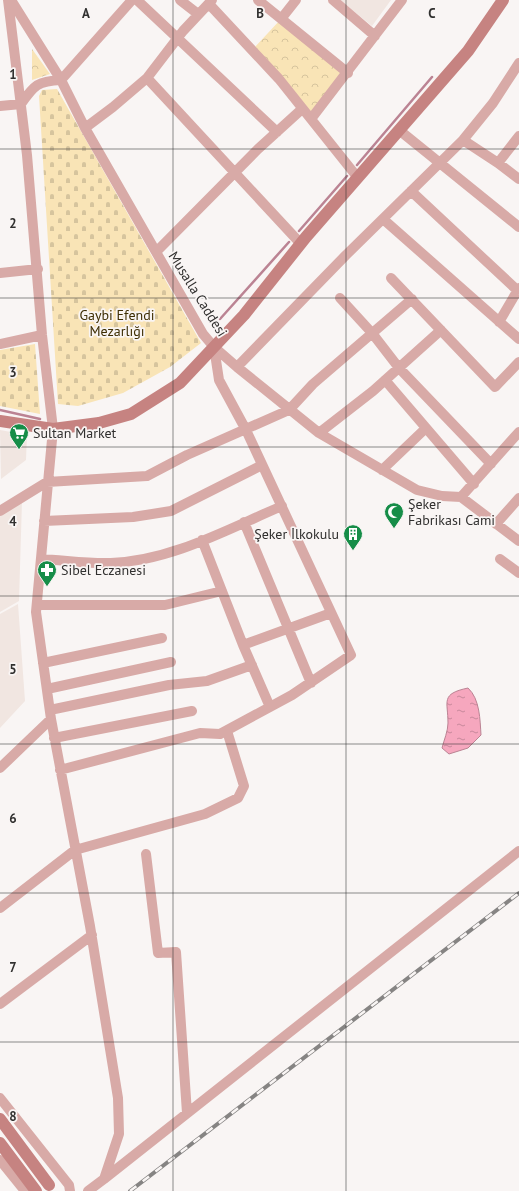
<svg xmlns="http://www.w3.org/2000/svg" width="519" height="1191" font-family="'PT Sans',sans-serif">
<defs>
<pattern id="cemetery-stones" width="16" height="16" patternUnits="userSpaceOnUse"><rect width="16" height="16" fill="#f9e4b6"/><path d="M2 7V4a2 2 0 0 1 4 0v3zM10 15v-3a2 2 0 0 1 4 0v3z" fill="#d6c49d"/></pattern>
<pattern id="park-crowns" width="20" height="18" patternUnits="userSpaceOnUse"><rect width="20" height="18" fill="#f9e4b6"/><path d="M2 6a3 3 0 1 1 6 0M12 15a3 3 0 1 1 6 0" fill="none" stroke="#d6c49d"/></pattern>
<pattern id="water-ripples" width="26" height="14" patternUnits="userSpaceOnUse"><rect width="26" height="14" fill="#f6a7be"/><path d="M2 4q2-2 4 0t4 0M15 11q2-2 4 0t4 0" fill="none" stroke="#c8889b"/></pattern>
</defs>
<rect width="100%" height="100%" fill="#f9f5f4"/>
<path fill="#f1e6e1" d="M340 0H391L372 26Z
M0 430 27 435 26 460 1 479Z
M22 501 19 601 0 612V514Z
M18 604 25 701 0 728V614Z"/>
<path fill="url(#cemetery-stones)" d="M57 89 201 343 170 367 123 393 78 406 58 404 39 96 42 90Z
M35 344 40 414 0 406V350Z"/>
<path fill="url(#park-crowns)" d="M281 19 344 73 311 119 253 49Z
M32 49 50 74 32 80Z"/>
<path fill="url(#water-ripples)" stroke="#bb8393" d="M468 688C480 699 480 720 481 735L468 748 449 754 442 748C444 740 448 731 448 723 448 701 440 694 468 688Z"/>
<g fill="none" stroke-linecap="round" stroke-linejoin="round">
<path stroke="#bb8393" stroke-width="2.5" d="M357 165 432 77
M299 231 347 176
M220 319 289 242
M0 410 40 419"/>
<path stroke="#d8aaa7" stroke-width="10" d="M8 0 27 155 42 335 53 429 36 612 51 719 90 926 118 1098 119 1134 104 1179 88 1191
M11 0 61 80 85 128 203 334 214 347 237 367 319 433 417 490 442 496 461 497 519 541
M137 0 277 132
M180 0 198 14
M258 0 348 73
M333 0 375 36
M209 4 279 79 358 178
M281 19 296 0
M147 78 301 244
M0 106 21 104C34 85 38 81 61 80L132 0
M311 119 402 0
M85 128 113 107 147 78 183 31 212 0
M399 130 519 227
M463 140 498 163 519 179
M498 163 519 136
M411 191 517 290
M383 219 519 339
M156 252 258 149 302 109
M0 273 38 269
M391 278 495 387 519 362
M340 298 372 333 399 368 491 464
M499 322 519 288
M0 344 42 335
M237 367 346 255 463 140 493 103 519 63
M385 380 474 484
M319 433 373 391 441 330
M382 470 426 428
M461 497 519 432
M0 511 47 482 147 476 187 455 289 410 313 384 412 299
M44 521 133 517 171 511 262 465
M244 522 311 683
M496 524 519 498
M202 540 243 645 270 707
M41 559C64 560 88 564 111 563 171 561 228 529 282 506
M500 559 519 573
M37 605H165L222 591
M243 645 331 613
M43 663 162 638
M47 689 171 662
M50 710 169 685 207 681 252 665
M54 738 192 711
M0 768 51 719
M60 770 200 733 220 734 292 695 351 655 246 430 219 380 214 347
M146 854 158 953 176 952 187 1113
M0 908 75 850 205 814 238 798 244 786 227 731
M0 1004 92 935
M0 1098 69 1185 70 1191
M0 1160 25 1191
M104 1179 519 851"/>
<path stroke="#c68381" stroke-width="12" d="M0 421 53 429 99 423 131 414 180 383 244 315 306 237 468 51 503 0
M0 1119 49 1185
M0 1143 36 1191"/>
<g stroke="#868483" stroke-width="4">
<path id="rail" d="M130 1191 519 893"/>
</g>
<use href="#rail" stroke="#f9f5f4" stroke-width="2.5" stroke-dasharray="8" stroke-linecap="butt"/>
</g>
<path fill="none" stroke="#31302f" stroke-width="1" stroke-opacity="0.55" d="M173 0V1191M346 0V1191M0 149H519M0 298H519M0 447H519M0 596H519M0 744H519M0 893H519M0 1042H519"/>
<defs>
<g id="supermarket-pin" transform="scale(1)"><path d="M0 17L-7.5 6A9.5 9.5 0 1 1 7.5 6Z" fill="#168d48" stroke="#f9f5f4"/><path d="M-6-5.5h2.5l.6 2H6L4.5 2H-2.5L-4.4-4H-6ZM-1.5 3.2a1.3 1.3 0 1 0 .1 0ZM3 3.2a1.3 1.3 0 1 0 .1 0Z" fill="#fff"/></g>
<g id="mosque-pin" transform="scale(1)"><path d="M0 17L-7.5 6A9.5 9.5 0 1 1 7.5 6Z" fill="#168d48" stroke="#f9f5f4"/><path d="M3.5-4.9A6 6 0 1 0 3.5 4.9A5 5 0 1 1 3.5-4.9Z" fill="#fff"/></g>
<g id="building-pin" transform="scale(1)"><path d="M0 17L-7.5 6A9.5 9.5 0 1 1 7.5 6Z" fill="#168d48" stroke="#f9f5f4"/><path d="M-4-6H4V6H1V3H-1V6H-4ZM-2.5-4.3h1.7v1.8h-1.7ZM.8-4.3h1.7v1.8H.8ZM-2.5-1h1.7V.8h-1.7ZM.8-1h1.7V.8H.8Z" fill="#fff"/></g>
<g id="pharmacy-pin" transform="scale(1)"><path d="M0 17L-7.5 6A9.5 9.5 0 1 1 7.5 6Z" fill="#168d48" stroke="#f9f5f4"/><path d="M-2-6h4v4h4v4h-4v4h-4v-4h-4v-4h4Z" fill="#fff"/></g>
</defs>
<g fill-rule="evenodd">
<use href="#supermarket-pin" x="19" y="433"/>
<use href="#mosque-pin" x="394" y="512"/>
<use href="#building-pin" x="353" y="534"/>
<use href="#pharmacy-pin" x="47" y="570"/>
</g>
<g text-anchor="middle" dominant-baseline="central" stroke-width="3.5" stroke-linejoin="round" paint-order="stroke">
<g font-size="14" fill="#31302f" stroke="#f9f5f4">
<text transform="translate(198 294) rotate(58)">Musalla Caddesi</text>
</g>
<g font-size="14" fill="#3e2e03" stroke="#f9f5f4">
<text x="117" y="315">Gaybi Efendi<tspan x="117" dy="16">Mezarlığı</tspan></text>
</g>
<g font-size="14" fill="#31302f" stroke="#f9f5f4" text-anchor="start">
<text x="33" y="433">Sultan Market</text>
<text x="408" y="504">Şeker<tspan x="408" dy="16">Fabrikası Cami</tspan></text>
<text x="339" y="534" text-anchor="end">Şeker İlkokulu</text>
<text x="61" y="570">Sibel Eczanesi</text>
</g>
</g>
<g font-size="13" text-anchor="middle" font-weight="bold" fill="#31302f" stroke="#f9f5f4" stroke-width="3.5" stroke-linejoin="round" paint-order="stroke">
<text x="86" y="18">A</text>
<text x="260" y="18">B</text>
<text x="432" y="18">C</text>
<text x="13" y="79">1</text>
<text x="13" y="228">2</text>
<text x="13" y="377">3</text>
<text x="13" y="526">4</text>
<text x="13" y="674">5</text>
<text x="13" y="823">6</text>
<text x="13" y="972">7</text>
<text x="13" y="1121">8</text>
</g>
</svg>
